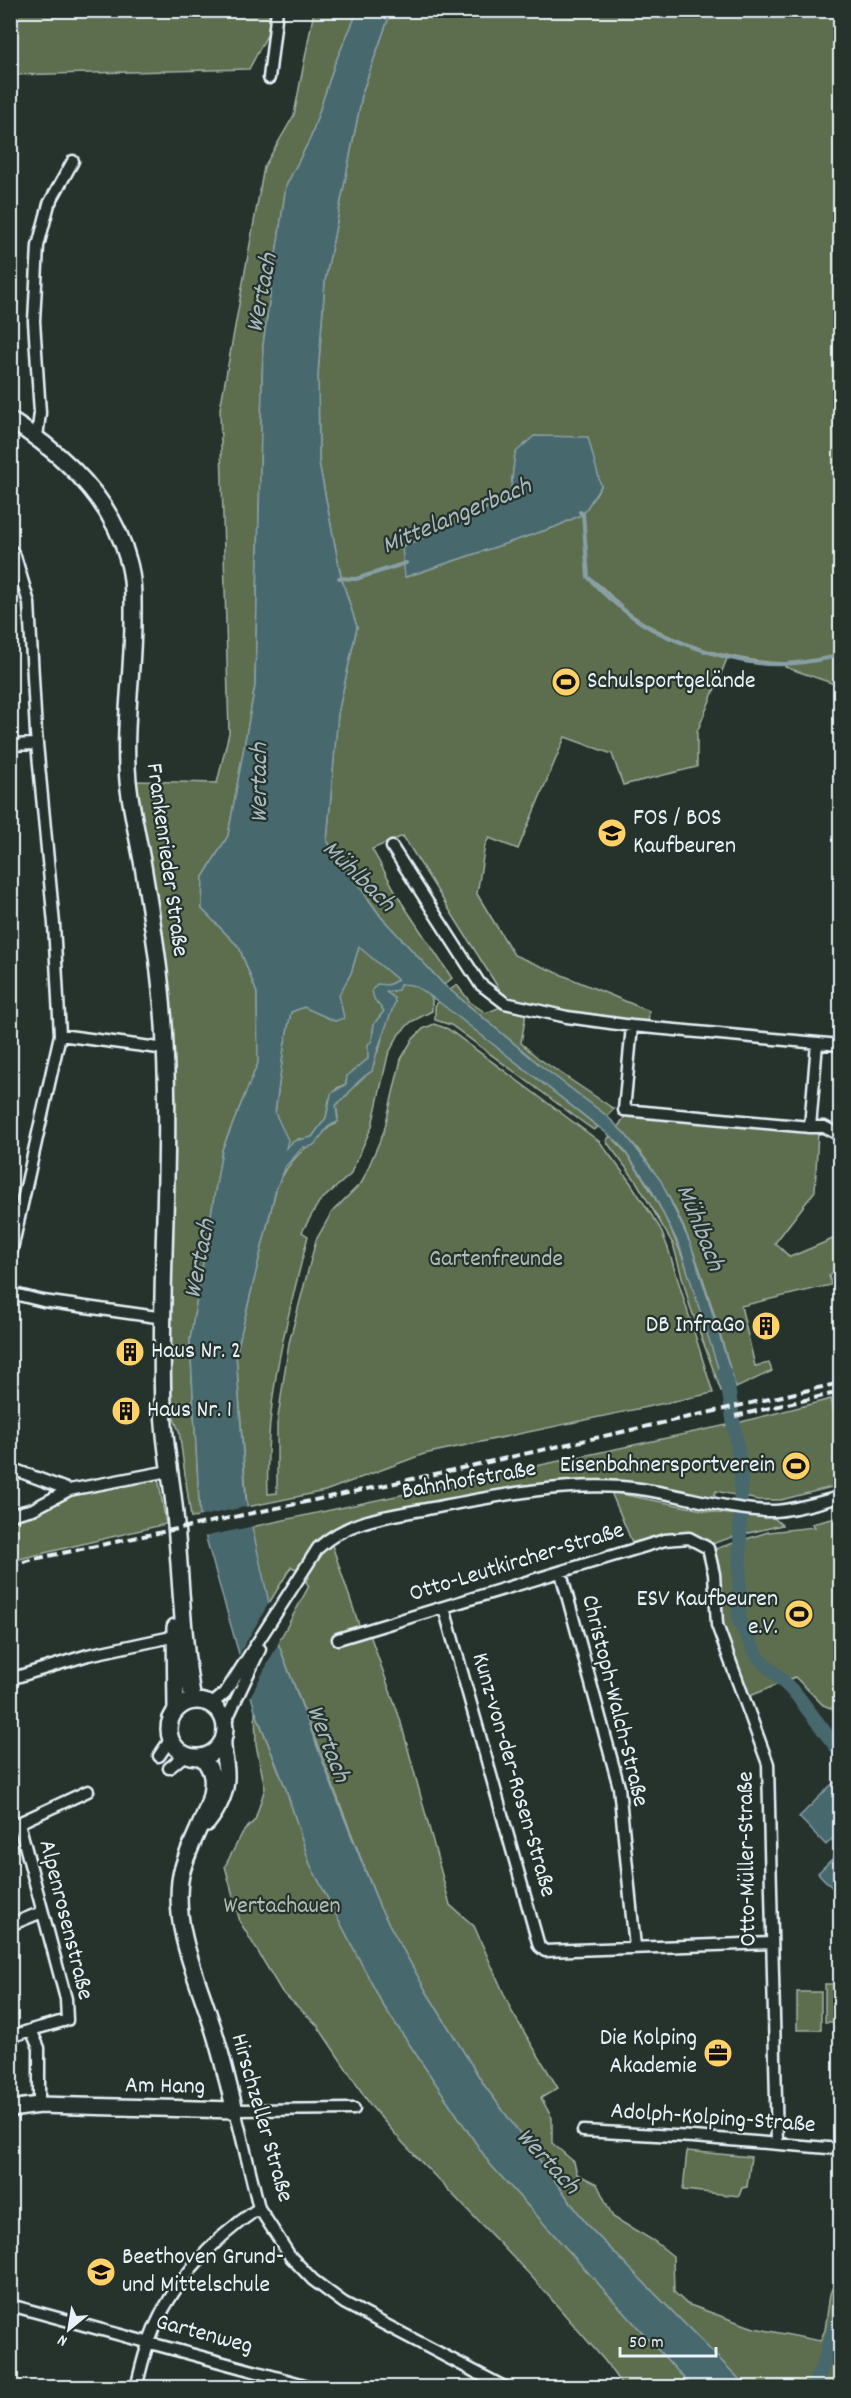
<svg xmlns="http://www.w3.org/2000/svg" width="851" height="2398" font-family="Dekko,sans-serif">
<rect width="100%" height="100%" fill="#26332d"/>
<filter id="ink" filterUnits="userSpaceOnUse"><feTurbulence type="fractalNoise" baseFrequency=".0167" numOctaves="2"/><feDisplacementMap in="SourceGraphic" scale="12" xChannelSelector="R" yChannelSelector="G"/><feConvolveMatrix kernelMatrix="1 2 1 2 8 2 1 2 1" color-interpolation-filters="sRGB"/></filter>
<g filter="url(#ink)">
<path fill="#5d6e50" stroke="#a2b0a4" stroke-width="1.5" fill-rule="evenodd" d="M274 10 275 20 249 69 11 75 10 11Z
M314 11H358L335 63 311 137 286 186 263 345 255 686 228 836 203 877 202 909 239 947 257 993 258 1063 222 1150 190 1340 200 1517 191 1518 179 1431 169 1406 172 1148 148 853 135 781 217 783 229 733 220 409 264 167 294 115Z
M391 11H840V686L785 667V663C731 661 677 645 632 615 616 605 604 584 587 577 625 623 673 640 727 659L697 732V767L623 785 612 754 565 737 518 849 489 838 485 845 477 894 514 955 649 1011 648 1024 568 1013 506 1000 403 836 372 849 402 903 452 978 444 985 381 917 327 841 338 713 357 627 341 577 319 463 318 374 325 281 363 90ZM515 453 593 465 601 486 583 514 555 527 406 577 402 546 510 498Z
M359 946 398 980 388 985 377 1003 382 1006 384 1011 374 1024 372 1041 369 1045 368 1059 347 1076 346 1084 337 1088 329 1100 326 1118 312 1137 308 1139H298L285 1149 275 1113 284 1047 291 1012 304 1007 335 1021 339 995 351 973Z
M407 983 417 987 432 997V1011L411 1022 399 1034 388 1055 372 1126 350 1175 319 1202 302 1232 308 1236C286 1324 264 1402 268 1494L277 1493V1424L289 1343 316 1240 332 1212 362 1182 384 1131 401 1059 412 1040 423 1029 434 1024 448 1029 600 1142 630 1182 660 1228 668 1248 713 1393 424 1454 325 1491 247 1507 236 1354 276 1189C287 1164 296 1155 318 1138 324 1133 327 1126 336 1124L338 1117 336 1106C339 1101 343 1100 347 1095 355 1084 365 1075 374 1064L373 1058 379 1050 386 1021 395 1002 385 992 394 991 400 985Z
M457 985 470 1002 486 1013 503 1006 526 1013 521 1043 538 1058 614 1109 607 1116 541 1066 450 990Z
M439 1001 598 1127 594 1130 585 1124 451 1025 435 1020V1006Z
M626 1114 818 1131 815 1191 775 1243 790 1257 840 1236V1273L829 1275 831 1285 741 1306 755 1366 769 1363 772 1371 736 1388C708 1298 687 1195 618 1127Z
M610 1136C621 1145 628 1156 636 1168 683 1234 701 1314 725 1390L721 1391 690 1306 673 1244 636 1181 606 1141Z
M831 1399 840 1446V1485L781 1500H758L716 1491 713 1498 609 1481H577L489 1492 405 1509 315 1547 297 1569 291 1567 268 1605 251 1527 741 1422Z
M158 1477 166 1524 11 1561V1518L70 1493Z
M611 1492 718 1513 774 1518 782 1525 736 1536 708 1545 689 1535 634 1547Z
M840 1517V1712L823 1705 795 1677 748 1697 721 1624 712 1550 768 1532 815 1527 812 1524Z
M331 1542 362 1634 369 1632 400 1719 450 1905 474 1926 512 2012 558 2088 541 2098 552 2118V2143L574 2162 577 2174 597 2184 613 2217 654 2241 673 2256 674 2292 687 2304 754 2328 820 2341 825 2330 830 2294 840 2268V2368L835 2387H747L588 2226 484 2085 426 1991 380 1908 278 1643 309 1586 306 1582 309 1577 306 1574 320 1551Z
M255 1711 286 1789 310 1864 383 2005 490 2164 692 2387H623L605 2361 532 2277 403 2143 371 2106 317 2025 282 1992 240 1922 225 1866 243 1832 255 1820 265 1788 256 1745Z
M825 1984H840V2022H825Z
M797 1992H821V2030H797Z
M687 2151 751 2157 747 2187 742 2188 739 2196 683 2190Z"/>
<path fill="#47686d" stroke="#879fa5" stroke-width="1.5" fill-rule="evenodd" d="M358 11H391L363 90 325 281 318 374 319 463 341 577 357 627 338 713 327 841 381 917 444 985 541 1066 607 1116 626 1135 661 1181 691 1245 736 1388 725 1390 680 1247 650 1187 619 1143 439 1002C427 995 415 981 400 985L398 990 386 992 394 998 395 1002C387 1025 377 1047 372 1071 361 1078 355 1085 347 1095 343 1100 339 1101 336 1106L338 1122C335 1123 332 1124 329 1126 321 1133 318 1149 303 1147L286 1166 276 1189 236 1354 246 1500 278 1643 343 1815 380 1908 426 1991 484 2085 588 2226 747 2387H692L490 2164 383 2005 310 1864 286 1789 255 1710 200 1517 190 1340 222 1150 258 1063 257 993 239 947 202 909 203 877 228 836 255 686 263 345 286 186 311 137 335 63ZM359 947 398 980 388 985 377 984 372 990 374 999 384 1011 374 1024 372 1041 368 1044V1059L347 1076 346 1084 331 1094 326 1118 312 1137 294 1141 286 1148 288 1140 275 1113 284 1047 291 1012 304 1007 335 1021 344 1018 339 995 351 973Z
M534 436 588 437 601 486 583 514 555 527 405 577 402 547 510 498 515 453Z
M834 1782 840 1789V1831L826 1845 799 1817Z
M840 1851V1896L818 1873Z"/>
<path fill="#26332d" d="M250 1506 254 1526 203 1537 197 1517Z
M270 1601 280 1640 249 1699 237 1658Z"/>
<g fill="none" stroke-linecap="round" stroke-linejoin="round">
<path stroke="#879fa5" stroke-width="4" d="M580 512 583 514 588 577C601 589 614 603 629 614 664 642 742 667 785 664 804 663 822 659 840 656
M339 578 356 579 406 563"/>
<path stroke="#47686d" stroke-width="14" d="M724 1372 728 1386 741 1472 739 1621 758 1657 796 1694 840 1752
M813 2388 823 2365 840 2311"/>
<g stroke="#e8f1f8" stroke-width="15">
<path id="street" d="M269 78 277 10
M37 437 40 413 34 321 38 246 49 204 73 161
M10 549 15 556 29 603 36 733 54 924 60 1035 10 1258
M10 745 37 744
M392 847 480 984 505 1003 567 1017 632 1026 840 1045
M632 1026 624 1110 810 1127 817 1043
M60 1035 166 1049
M810 1127H824L840 1135
M10 1293 43 1301 164 1318
M10 1468 69 1490 169 1471
M10 1515 33 1509 69 1490
M561 1573 619 1787 635 1947
M444 1608 539 1946 545 1951 771 1943
M338 1639 665 1540 689 1538 708 1548 714 1574 717 1625 768 1764 777 2143
M10 1679 88 1655 181 1635
M211 1705 225 1693 318 1548C348 1520 388 1516 427 1509 492 1497 555 1483 621 1487 672 1490 722 1511 774 1511 796 1510 819 1502 840 1497
M225 1723 260 1649
M159 1756 170 1740
M169 1768 185 1755
M19 1823 66 1999 67 2020 31 2030 39 2048V2105
M10 1827 88 1791
M10 1925 42 1912
M10 2037 31 2030
M354 2109 235 2110 259 2208 290 2256 313 2280 344 2303 506 2388
M583 2131 693 2137 840 2149
M10 2305 316 2388
M136 2388C140 2373 143 2357 149 2342 168 2287 211 2240 259 2208"/>
</g>
<g stroke="#e8f1f8" stroke-width="20">
<path id="secondary" d="M10 420C62 453 112 498 128 560 134 580 133 600 133 620 133 673 123 727 128 781 131 809 138 838 143 866 153 926 163 986 165 1046 171 1166 159 1287 163 1408 164 1444 172 1479 175 1514 181 1576 182 1639 193 1701
M175 1627 176 1709
M169 1729a28 28 0 1 1 56 0a28 28 0 1 1-56 0Z
M207 1823C218 1809 227 1791 226 1774 226 1762 222 1752 223 1740
M10 2109 39 2105 235 2110C227 2081 221 2051 211 2022 197 1977 174 1930 180 1881 184 1848 216 1807 212 1777 211 1769 207 1763 202 1757"/>
</g>
<use href="#street" stroke="#26332d" stroke-width="10"/>
<use href="#secondary" stroke="#26332d" stroke-width="15"/>
<path stroke="#e8f1f8" stroke-width="4" stroke-dasharray="9 4.5" stroke-linecap="butt" d="M735 1416 840 1392
M10 1566 34 1559 386 1485 840 1383"/>
</g>
</g>
<defs>
<g id="stadium-disc" transform="scale(1.5)"><circle r="9.5" fill="#ffd166" stroke="#26332d"/><path d="M0-5a6.5 5 0 1 0 0 10a6.5 5 0 1 0 0-10ZM-3.5-1.8h7v3.6h-7Z" fill="#111"/></g>
<g id="school-disc" transform="scale(1.5)"><circle r="9.5" fill="#ffd166" stroke="#26332d"/><path d="M0-5L7-2L0 1L-7-2ZM-4 1L0 2.5L4 1V4Q0 6-4 4Z" fill="#111"/></g>
<g id="building-disc" transform="scale(1.5)"><circle r="9.5" fill="#ffd166" stroke="#26332d"/><path d="M-4-6H4V6H1V3H-1V6H-4ZM-2.5-4.3h1.7v1.8h-1.7ZM.8-4.3h1.7v1.8H.8ZM-2.5-1h1.7V.8h-1.7ZM.8-1h1.7V.8H.8Z" fill="#111"/></g>
<g id="office-disc" transform="scale(1.5)"><circle r="9.5" fill="#ffd166" stroke="#26332d"/><path d="M-6-3h4V-5.5h4V-3h4V5H-6ZM-1-4.5V-3h2v-1.5ZM-6 0V1H6V0Z" fill="#111"/></g>
</defs>
<g fill-rule="evenodd">
<use href="#stadium-disc" x="566" y="682"/>
<use href="#school-disc" x="612" y="833"/>
<use href="#building-disc" x="766" y="1326"/>
<use href="#building-disc" x="130" y="1352"/>
<use href="#building-disc" x="126" y="1411"/>
<use href="#stadium-disc" x="796" y="1466"/>
<use href="#stadium-disc" x="799" y="1614"/>
<use href="#office-disc" x="718" y="2053"/>
<use href="#school-disc" x="101" y="2272"/>
</g>
<g text-anchor="middle" dominant-baseline="central" stroke-width="4.5" stroke-linejoin="round" paint-order="stroke">
<g font-size="24" fill="#e8f1f8" stroke="#26332d" text-anchor="start">
<text x="587" y="682">Schulsportgelände</text>
<text x="633" y="819">FOS / BOS<tspan x="633" dy="28">Kaufbeuren</tspan></text>
<text x="745" y="1326" text-anchor="end">DB InfraGo</text>
<text x="151" y="1352">Haus Nr. 2</text>
<text x="147" y="1411">Haus Nr. 1</text>
<text x="775" y="1466" text-anchor="end">Eisenbahnersportverein</text>
<text x="778" y="1600" text-anchor="end">ESV Kaufbeuren<tspan x="778" dy="28">e.V.</tspan></text>
<text x="697" y="2039" text-anchor="end">Die Kolping<tspan x="697" dy="28">Akademie</tspan></text>
<text x="122" y="2258">Beethoven Grund-<tspan x="122" dy="28">und Mittelschule</tspan></text>
</g>
<g font-size="24" fill="#e8f1f8" stroke="#26332d">
<text transform="translate(166 860) rotate(82)">Frankenrieder Straße</text>
<text transform="translate(469 1481) rotate(-10)">Bahnhofstraße</text>
<text transform="translate(517 1563) rotate(-17)">Otto-Leutkircher-Straße</text>
<text transform="translate(614 1701) rotate(76)">Christoph-Walch-Straße</text>
<text transform="translate(513 1775) rotate(74)">Kunz-von-der-Rosen-Straße</text>
<text transform="translate(748 1859) rotate(-91)">Otto-Müller-Straße</text>
<text transform="translate(65 1920) rotate(76)">Alpenrosenstraße</text>
<text transform="translate(165 2087) rotate(1)">Am Hang</text>
<text transform="translate(261 2118) rotate(74)">Hirschzeller Straße</text>
<text transform="translate(713 2119) rotate(4)">Adolph-Kolping-Straße</text>
<text transform="translate(204 2335) rotate(15)">Gartenweg</text>
</g>
<g font-size="24" fill="#b0bdb5" stroke="#26332d">
<text x="496" y="1260">Gartenfreunde</text>
<text x="282" y="1907">Wertachauen</text>
</g>
<g font-size="26" font-style="italic" fill="#a8bac0" stroke="#26332d">
<text transform="translate(263 293) rotate(-79)">Wertach</text>
<text transform="translate(457 517) rotate(-23)">Mittelangerbach</text>
<text transform="translate(260 783) rotate(-90)">Wertach</text>
<text transform="translate(358 877) rotate(44)">Mühlbach</text>
<text transform="translate(699 1228) rotate(68)">Mühlbach</text>
<text transform="translate(201 1259) rotate(-79)">Wertach</text>
<text transform="translate(327 1744) rotate(69)">Wertach</text>
<text transform="translate(547 2162) rotate(47)">Wertach</text>
</g>
</g>
<rect width="851" height="2398" fill="none" stroke="#26332d" stroke-width="36"/>
<rect x="18" y="18" width="815" height="2362" fill="none" stroke="#e8f1f8" stroke-width="2" filter="url(#ink)"/>
<g transform="translate(69 2329) rotate(210)" stroke="#26332d" stroke-width="4.5" paint-order="stroke">
<path d="M0-4.5L10 22L0 15L-10 22Z" fill="#e8f1f8"/>
<text y="-9" font-size="16" font-weight="bold" text-anchor="middle" fill="#e8f1f8">N</text>
</g>
<path d="M620 2347v9h96v-9" fill="none" stroke="#e8f1f8" stroke-width="3"/>
<text x="629" y="2347" font-size="18" fill="#e8f1f8" stroke="#26332d" stroke-width="4.5" paint-order="stroke">50 m</text>
</svg>
